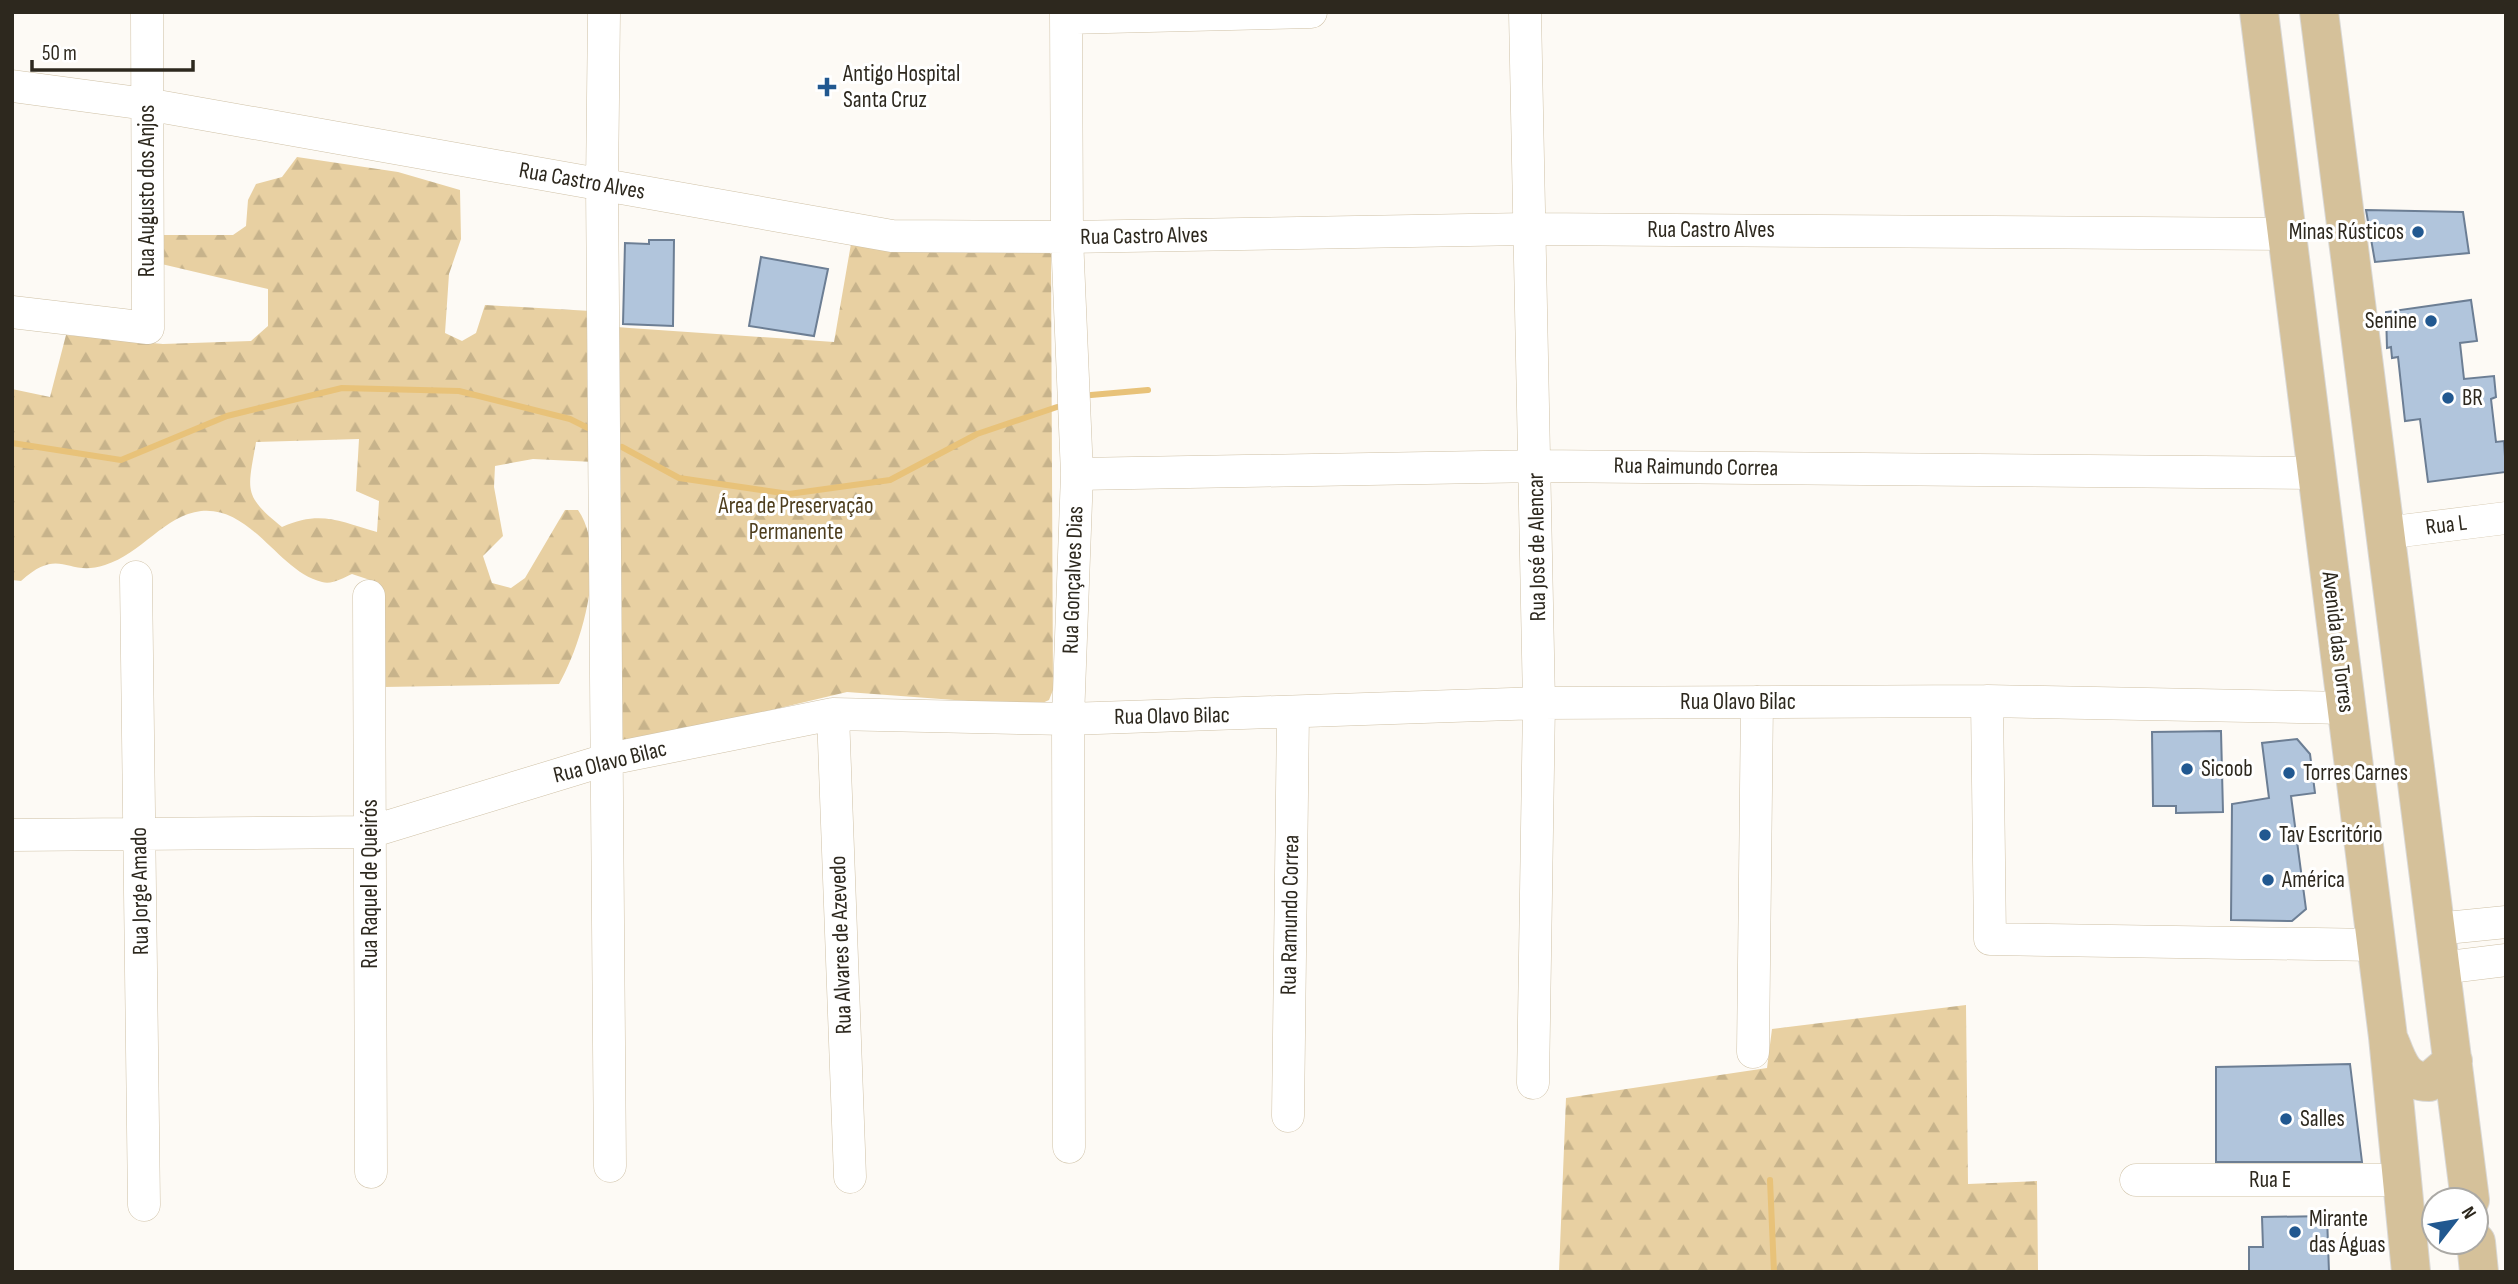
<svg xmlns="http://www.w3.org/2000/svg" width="2518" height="1284" font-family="'Sofia Sans Condensed',sans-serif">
<defs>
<pattern id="forest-firs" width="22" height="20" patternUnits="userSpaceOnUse" patternTransform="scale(1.75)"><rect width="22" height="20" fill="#e8d0a2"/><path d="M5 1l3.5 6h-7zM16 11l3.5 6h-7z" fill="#c7b38b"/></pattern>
</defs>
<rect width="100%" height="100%" fill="#fdfaf5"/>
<path fill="url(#forest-firs)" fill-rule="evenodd" d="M297 157 398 172 460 190 461 239 449 274 445 333 462 341 476 333 485 305 591 311 594 462 533 459 495 466 494 487 503 536 483 556 492 583 511 588 525 578 565 510H578C608 553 583 642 559 684L384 687 383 609 379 583 352 574C343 578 332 585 322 582 279 572 252 506 201 511 165 515 141 554 105 565 66 578 61 545 21 581L12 580V389L50 397 66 335 163 344 251 341 268 326V289L153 262V235H233L246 226 248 200 256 184 282 177ZM359 439 356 491 379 501 377 532C339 521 320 510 282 527 242 495 248 490 256 442Z
M852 238 1044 247 1051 254 1053 690 1049 700 1036 706 847 692 633 743H622L615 327 834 342Z
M1966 1005 1968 1184 2037 1181 2038 1272H1559L1566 1098 1767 1068 1772 1029Z"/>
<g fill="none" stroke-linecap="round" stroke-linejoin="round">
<path stroke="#e8c279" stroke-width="6" d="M1091 395 1148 390
M12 443 121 460 227 416 342 388 459 391 570 419 588 428
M622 447 679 478 789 494 890 480 977 434 1057 407
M1770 1180 1774 1272"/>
</g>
<path fill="#b1c5dc" stroke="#6c7e94" stroke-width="2" d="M2366 210 2463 212 2469 253 2375 262Z
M649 240H674L673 326 623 324 625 243 649 244Z
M761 257 828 269 814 336 749 326Z
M2471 300 2477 341 2460 343 2464 379 2494 376 2496 397 2491 399 2496 442 2504 441 2506 472 2428 482 2420 419 2405 421 2398 357 2392 358 2391 347 2387 348 2386 312Z
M2221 731 2223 812 2176 813V806H2153L2152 732Z
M2297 739 2310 754 2315 793 2291 796 2306 909 2292 921 2231 920 2232 804 2269 798 2262 743Z
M2350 1064 2362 1162H2216V1067Z
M2327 1216 2329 1272H2249V1247H2263L2262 1217Z"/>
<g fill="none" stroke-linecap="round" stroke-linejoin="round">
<g stroke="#cfc1a6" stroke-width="33">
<path id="minor" d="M604 12 602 185 610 1166
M1066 12 1067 237 1077 474 1068 719 1069 1147
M1525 12 1539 703 1533 1083
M1066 18 1311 12
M12 86 146 104 892 236 1067 237 1530 229 2288 234
M12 312 148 328 147 12
M1077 474 1535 466 2316 473
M2385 533 2506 518
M136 577 144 1205
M369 596 371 1172
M1987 701 1990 939 2376 945
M833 714 850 1177
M12 835 370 832 609 759 833 714 1068 719 1539 703 1987 701 2346 708
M2436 929 2506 922
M2441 968 2506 960
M1753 1052 1757 702
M1288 1116 1293 713
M2136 1180H2403"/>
</g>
<g stroke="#d9d8d6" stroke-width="40">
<path id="major" d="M2259 12 2388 1037 2411 1272
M2319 12 2470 1200
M2390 1042C2398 1063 2404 1082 2429 1082L2453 1061
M2476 1242 2479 1272"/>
</g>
<use href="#minor" stroke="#fff" stroke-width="32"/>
<use href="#major" stroke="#d5c19a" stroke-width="38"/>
</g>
<g fill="#215890" stroke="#fff" stroke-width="2.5">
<path d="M823.5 76.5h7v7h7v7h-7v7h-7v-7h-7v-7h7z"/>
<circle cx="2418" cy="232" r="7"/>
<circle cx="2431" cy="321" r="7"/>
<circle cx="2448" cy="398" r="7"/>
<circle cx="2187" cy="769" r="7"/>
<circle cx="2289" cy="773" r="7"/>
<circle cx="2265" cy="835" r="7"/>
<circle cx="2268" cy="880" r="7"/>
<circle cx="2286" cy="1119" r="7"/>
<circle cx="2295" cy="1232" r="7"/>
</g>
<g text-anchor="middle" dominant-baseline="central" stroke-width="6" stroke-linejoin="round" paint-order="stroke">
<g font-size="23" fill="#2d281e" stroke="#fff" text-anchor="start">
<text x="843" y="74">Antigo Hospital<tspan x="843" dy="26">Santa Cruz</tspan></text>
<text x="2404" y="232" text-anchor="end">Minas Rústicos</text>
<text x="2417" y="321" text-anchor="end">Senine</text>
<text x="2462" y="398">BR</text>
<text x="2201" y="769">Sicoob</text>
<text x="2303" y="773">Torres Carnes</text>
<text x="2279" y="835">Tav Escritório</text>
<text x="2282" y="880">América</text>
<text x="2300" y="1119">Salles</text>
<text x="2309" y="1219">Mirante<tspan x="2309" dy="26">das Águas</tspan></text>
</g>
<g font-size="23" fill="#2d281e" stroke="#fff">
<text transform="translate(582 181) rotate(10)">Rua Castro Alves</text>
<text transform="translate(147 191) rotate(-90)">Rua Augusto dos Anjos</text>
<text x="1711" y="230">Rua Castro Alves</text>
<text transform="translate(1144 236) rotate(-1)">Rua Castro Alves</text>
<text transform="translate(1696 467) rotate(1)">Rua Raimundo Correa</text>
<text transform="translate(2446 525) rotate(-7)">Rua L</text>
<text transform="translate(1537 547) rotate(-91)">Rua José de Alencar</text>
<text transform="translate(1073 580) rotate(-88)">Rua Gonçalves Dias</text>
<text transform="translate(2338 642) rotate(83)">Avenida das Torres</text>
<text x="1738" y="702">Rua Olavo Bilac</text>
<text transform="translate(1172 716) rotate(-1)">Rua Olavo Bilac</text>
<text transform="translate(610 762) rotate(-14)">Rua Olavo Bilac</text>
<text transform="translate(370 884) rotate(-90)">Rua Raquel de Queirós</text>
<text transform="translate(140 891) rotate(-91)">Rua Jorge Amado</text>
<text transform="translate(1290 915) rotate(-89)">Rua Ramundo Correa</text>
<text transform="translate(841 945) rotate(-92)">Rua Alvares de Azevedo</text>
<text x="2270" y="1180">Rua E</text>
</g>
<g font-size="23" fill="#4e3e1e" stroke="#fff">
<text x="796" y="506">Área de Preservação<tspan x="796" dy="26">Permanente</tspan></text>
</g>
</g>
<rect width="2518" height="1284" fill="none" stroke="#2d281e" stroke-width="28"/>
<g transform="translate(2455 1221) rotate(59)"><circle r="33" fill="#ffffff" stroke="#aba9a5" stroke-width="2"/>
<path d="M0-5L12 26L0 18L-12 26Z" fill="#215890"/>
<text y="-10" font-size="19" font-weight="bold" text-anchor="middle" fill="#2d281e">N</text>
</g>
<path d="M32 60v10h161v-10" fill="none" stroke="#2d281e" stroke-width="3.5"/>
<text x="42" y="60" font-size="21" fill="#2d281e" stroke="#ffffff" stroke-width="5" paint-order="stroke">50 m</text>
</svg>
